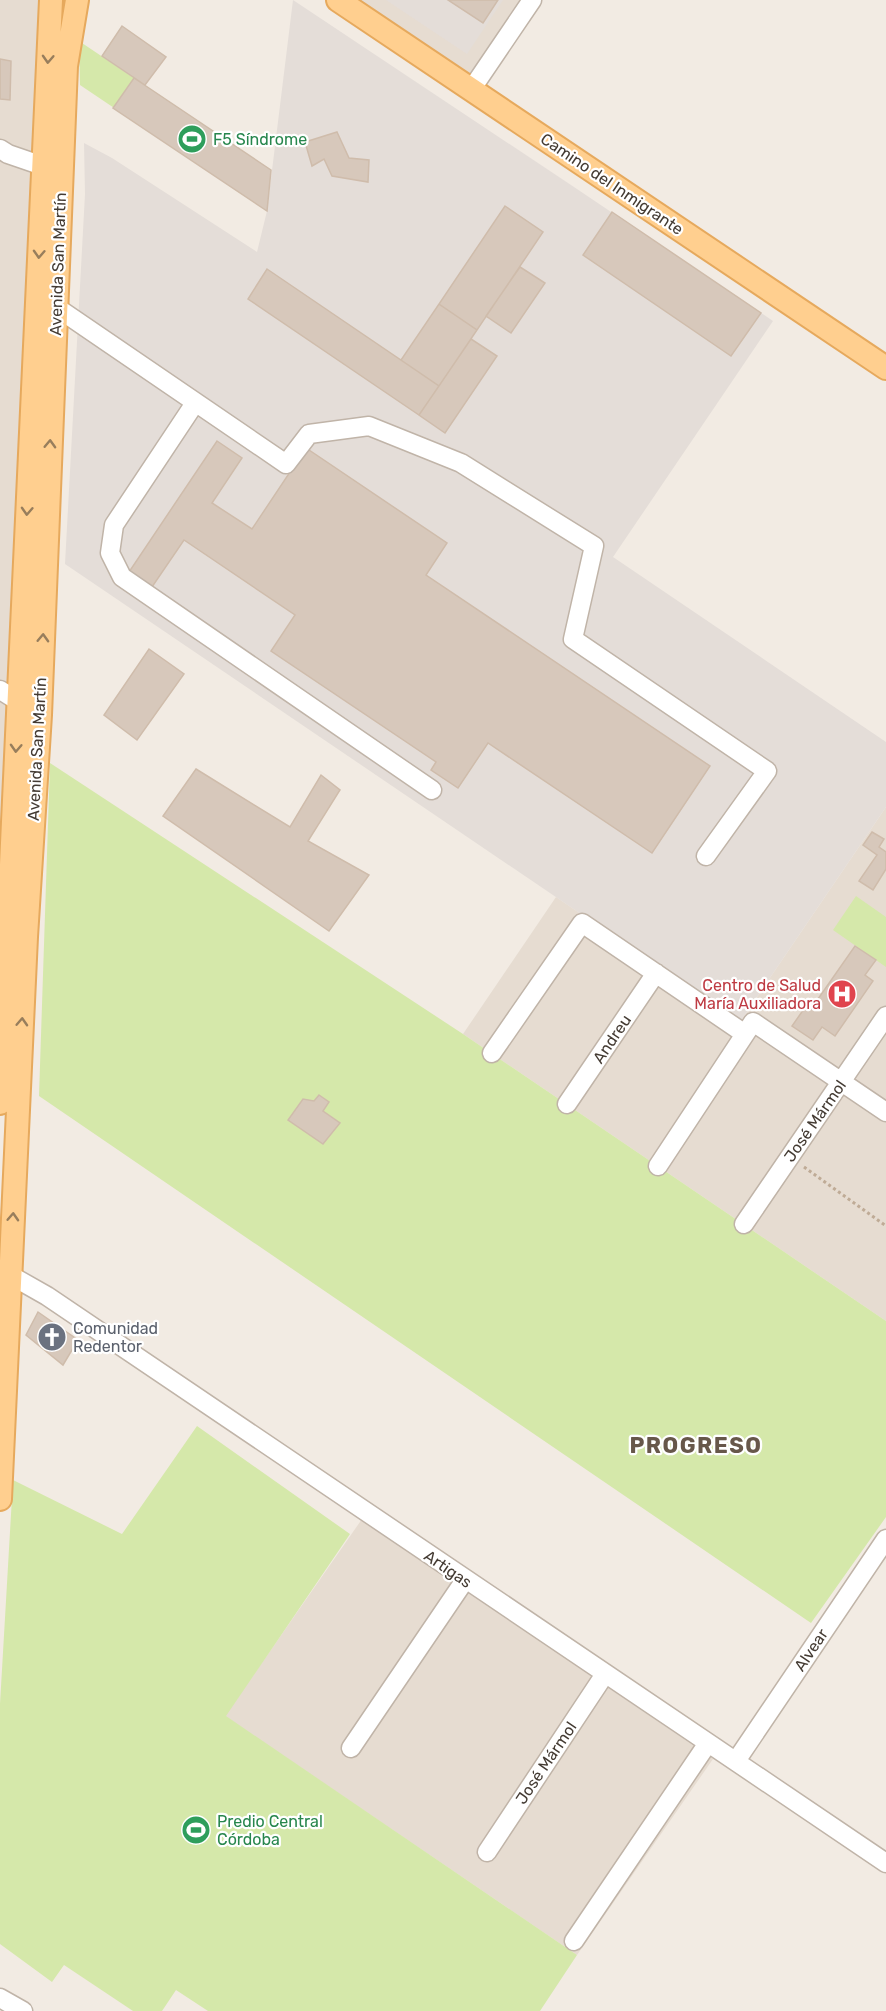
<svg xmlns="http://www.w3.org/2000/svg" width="886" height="2011" font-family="Rubik,sans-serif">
<rect width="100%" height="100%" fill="#f2ebe3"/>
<path fill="#e6dcd1" d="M0 0H51L0 1103Z
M338 0H532L471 90Z
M886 807V1321L463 1034 556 897 740 1022Z
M362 1519 713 1759 577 1955 225 1716Z"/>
<path fill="#e4ddd8" d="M293 0 574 187 773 321 613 557 886 742V807L740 1022 65 564 85 194 84 143 112 158 257 252 267 211Z
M386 0H503L467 54Z"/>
<path fill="#d5e8aa" d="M79 41 271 170 267 211 80 85Z
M50 763 463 1034 886 1321V1517L811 1623 39 1096Z
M856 896 886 917V967L833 930Z
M197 1426 350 1534 226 1716 577 1955 540 2011H208L176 1990 162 2011H133L64 1965 52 1982 0 1944V1704L13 1480 122 1534Z"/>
<path fill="#d7c8bb" stroke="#cfbcab" stroke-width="1.5" d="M448 0H498L483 23Z
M122 26 166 57 145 85 102 56Z
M0 59 11 61 10 100 0 99Z
M134 78 271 170 267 211 113 108Z
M337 132 349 158 369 160 368 182 332 176 324 159 312 166 305 142Z
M505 206 543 232 477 330 439 304Z
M612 212 761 313 731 356 583 255Z
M520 267 545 283 511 333 486 316Z
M267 269 439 386 419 415 248 299Z
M439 304 477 330 439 386 401 360Z
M471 339 497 356 445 433 419 415Z
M217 441 242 458 212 503 252 529 306 448 447 543 426 575 710 766 652 853 488 743 458 788 431 770 436 762 271 651 295 615 184 540 152 587 129 572Z
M149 649 184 674 137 740 104 715Z
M196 769 290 827 321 775 340 790 308 841 369 875 329 931 163 816Z
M872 832 884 839 879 847 886 852V869L873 890 859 881 877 855 863 845Z
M855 946 876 960 865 975 873 981 835 1036 822 1027 813 1040 792 1026 806 1006 811 1009Z
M319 1095 329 1102 323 1111 340 1123 323 1144 288 1120 303 1099 314 1101Z
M38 1312 78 1340 63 1365 26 1335Z"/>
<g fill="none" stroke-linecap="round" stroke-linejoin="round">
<g stroke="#c0b4a8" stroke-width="21">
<path id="minor" d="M471 90 532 0
M0 149 8 154 43 166
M46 306 56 307 286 464 309 434 369 426 461 463 594 546 573 639 767 771 706 856
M195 403 114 525 110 553 122 577 432 790
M0 690 29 708
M492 1053 582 923 745 1034
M567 1104 656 973
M658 1166 753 1022 886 1112
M744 1224 886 1016
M0 1275H10L47 1296 886 1863
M351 1748 465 1580
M736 1761 886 1539
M487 1852 605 1674
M574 1941 708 1743
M0 1998 23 2011"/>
</g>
<g stroke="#e6a95d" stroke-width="26">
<path id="major" d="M338 0 886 368
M0 1103 51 0
M0 1499 26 937 40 715 66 66 77 0"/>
</g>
<path stroke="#bfab96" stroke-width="3" stroke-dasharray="3 3" stroke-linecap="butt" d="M804 1167 886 1226"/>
<use href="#minor" stroke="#fff" stroke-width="18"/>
<use href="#major" stroke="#ffcf8f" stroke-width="22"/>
</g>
<defs><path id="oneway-chevron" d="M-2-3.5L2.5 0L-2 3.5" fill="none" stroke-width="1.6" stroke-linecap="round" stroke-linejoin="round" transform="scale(1.5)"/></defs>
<g stroke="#987e5c">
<use href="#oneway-chevron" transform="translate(48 59) rotate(93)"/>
<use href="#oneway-chevron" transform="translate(39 254) rotate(93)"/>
<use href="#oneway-chevron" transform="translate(50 444) rotate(-88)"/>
<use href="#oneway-chevron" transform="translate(27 511) rotate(93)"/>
<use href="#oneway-chevron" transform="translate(43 638) rotate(-88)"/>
<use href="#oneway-chevron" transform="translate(16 748) rotate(93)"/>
<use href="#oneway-chevron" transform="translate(22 1022) rotate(-87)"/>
<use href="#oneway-chevron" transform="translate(13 1217) rotate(-87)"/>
</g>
<defs>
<g id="stadium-disc" transform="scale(1.5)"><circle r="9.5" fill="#2e9e5b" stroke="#fff"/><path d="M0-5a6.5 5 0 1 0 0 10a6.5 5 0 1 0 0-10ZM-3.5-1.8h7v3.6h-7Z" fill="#fff"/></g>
<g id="hospital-disc" transform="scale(1.5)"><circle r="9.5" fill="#e0444e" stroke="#fff"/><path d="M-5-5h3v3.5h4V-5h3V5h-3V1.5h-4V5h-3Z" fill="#fff"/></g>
<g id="church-disc" transform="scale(1.5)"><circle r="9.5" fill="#6b7280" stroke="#fff"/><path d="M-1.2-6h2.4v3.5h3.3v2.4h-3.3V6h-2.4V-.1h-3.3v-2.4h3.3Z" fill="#fff"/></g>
</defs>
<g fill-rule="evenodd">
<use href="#stadium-disc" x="192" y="139"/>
<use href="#hospital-disc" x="842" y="994"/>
<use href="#church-disc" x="52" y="1337"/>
<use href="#stadium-disc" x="196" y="1830"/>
</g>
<g text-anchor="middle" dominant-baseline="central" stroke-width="4.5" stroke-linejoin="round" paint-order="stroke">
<g font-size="16" fill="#27864d" stroke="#fff" text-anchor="start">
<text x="213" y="139">F5 Síndrome</text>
<text x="217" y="1821">Predio Central<tspan x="217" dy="18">Córdoba</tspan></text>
</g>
<g font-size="16" fill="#443b33" stroke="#fff">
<text transform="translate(612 184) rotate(34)">Camino del Inmigrante</text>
<text transform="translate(58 264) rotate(-88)">Avenida San Martín</text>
<text transform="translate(37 749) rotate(-87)">Avenida San Martín</text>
<text transform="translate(612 1039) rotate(-56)">Andreu</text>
<text transform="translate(815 1121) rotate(-55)">José Mármol</text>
<text transform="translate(448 1569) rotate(34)">Artigas</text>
<text transform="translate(811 1650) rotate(-56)">Alvear</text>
<text transform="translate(546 1763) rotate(-56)">José Mármol</text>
</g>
<g font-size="16" fill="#be3a42" stroke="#fff" text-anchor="end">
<text x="821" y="985">Centro de Salud<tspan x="821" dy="18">María Auxiliadora</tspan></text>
</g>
<g font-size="16" fill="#5b616d" stroke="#fff" text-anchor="start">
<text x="73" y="1328">Comunidad<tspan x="73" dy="18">Redentor</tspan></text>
</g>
<g font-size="22" font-weight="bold" letter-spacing="1.5" fill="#67574a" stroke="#fff">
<text x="696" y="1445">PROGRESO</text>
</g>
</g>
</svg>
